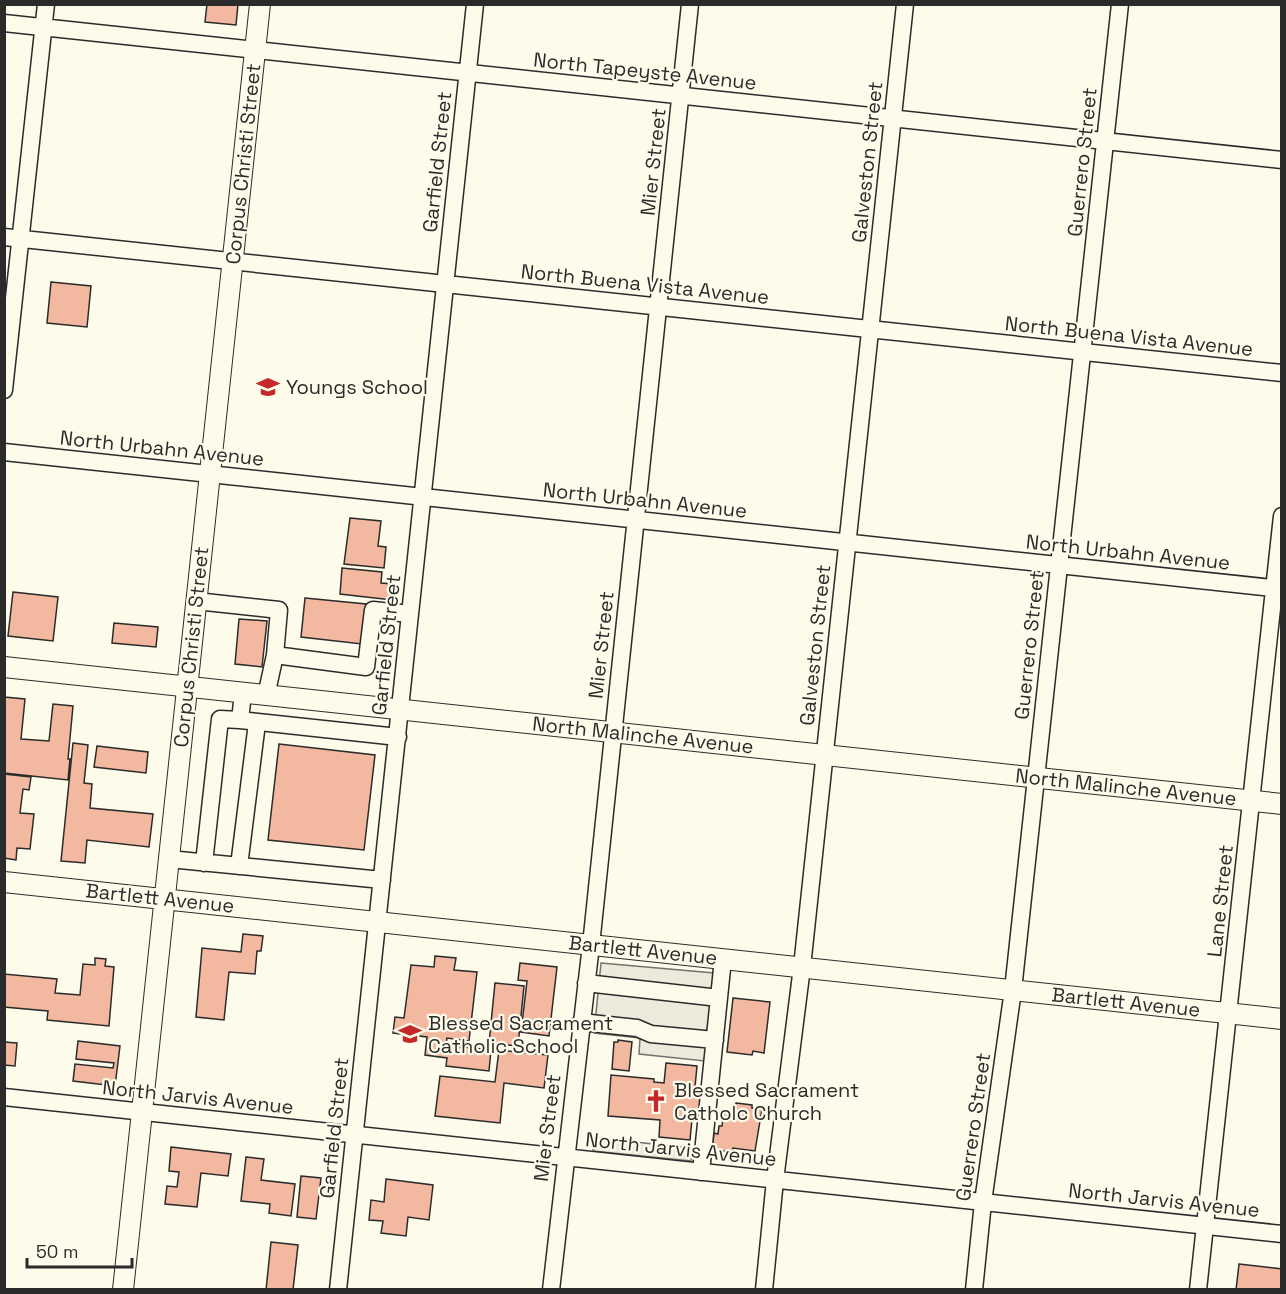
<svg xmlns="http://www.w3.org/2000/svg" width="1286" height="1294" font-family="'Space Grotesk',sans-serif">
<rect width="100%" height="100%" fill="#fdfbea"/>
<path fill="#eceadb" stroke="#74746e" stroke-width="1.5" d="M601 963 714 973 705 1061 639 1054 640 1038 594 1033Z
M595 1138 693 1148 691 1161 593 1151Z"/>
<path fill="#f2b8a0" stroke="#2b2b2b" stroke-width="1.5" d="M207 4H238L236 25 205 22Z
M51 282 91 286 87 327 47 323Z
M350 518 381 521 378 546 386 547 384 568 344 564Z
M342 568 382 572 381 583 394 584 392 600 340 594Z
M13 592 58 597 53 641 8 636Z
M305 598 366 604 362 644 301 637Z
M239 619 267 621 262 667 235 664Z
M114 623 158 627 156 647 112 643Z
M4 697 25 699 21 739 49 741 53 704 73 706 68 759H70L68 780 4 773Z
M73 743 88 745 84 783 92 784 90 808 153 814 149 847 87 840 85 863 61 861Z
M279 744 375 755 364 850 268 840Z
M97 746 148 752 146 773 94 767Z
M4 774 31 777 29 790 23 789 20 813 34 814 30 849 17 848 16 860 4 858Z
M243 934 263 936 261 951H257L255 974 229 972 224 1020 196 1017 202 948 241 952Z
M435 956 456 958 454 970 477 972 469 1041 447 1038 446 1045 491 1050 489 1071 446 1066 447 1058 425 1055 427 1037 393 1033 395 1017 404 1018 411 965 434 967Z
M95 958 106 959 105 966 114 967 109 1026 47 1020 48 1011 4 1007V974L57 979 55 993 80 995 83 964 95 965Z
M520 963 557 967 549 1036 521 1032 527 981 518 980Z
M495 983 524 986 518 1046 489 1043Z
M733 998 770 1002 764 1053 753 1051 752 1055 727 1052Z
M618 1040 632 1042 629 1071 612 1069 614 1042H618Z
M78 1041 120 1046 115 1086 73 1081 75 1064 113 1068 114 1063 76 1059Z
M4 1042 17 1043 15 1066 4 1065Z
M499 1050 548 1055 544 1088 504 1083 500 1123 435 1116 440 1076 495 1082Z
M666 1063 697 1066 695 1087H703L700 1119H692L690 1140 659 1137 660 1120 608 1116 611 1075 654 1079V1082L664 1083Z
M736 1103 752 1105V1108L762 1109 755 1151 733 1148V1152L712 1150 714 1133 718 1134 719 1126H722L724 1111 735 1113Z
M171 1147 231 1154 228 1176 201 1173 197 1207 165 1204 167 1186 177 1187 179 1172 169 1171Z
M246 1157 264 1159 261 1180 295 1184 291 1216 269 1213 270 1204 241 1201Z
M301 1176 321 1178 316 1219 297 1217Z
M386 1179 433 1185 429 1220 408 1217 406 1236 381 1233 383 1221 369 1220 371 1200 384 1202Z
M271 1242 298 1245 293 1290H266Z
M1239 1264 1282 1269V1290H1236Z"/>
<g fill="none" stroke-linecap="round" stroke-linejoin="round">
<g stroke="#2b2b2b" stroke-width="19">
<path id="minor" d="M4 23 1282 160
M4 237 1282 373
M4 390 46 4
M4 452 1282 589
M196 601 279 610 275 655 266 696
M275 655 366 667 373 610 410 614
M243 693 240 720 398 737
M169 859 382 880
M204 863 220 719 240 720
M239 866 257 723
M586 983 719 998
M581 1022 637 1028 651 1034 715 1040
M4 1097 1282 1234
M701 1172 723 959
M338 1290 475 4
M551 1290 591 945 690 4
M764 1290 775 1180 802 967 905 4
M974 1290 983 1202 1013 990 1120 4
M1198 1290 1282 516"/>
</g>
<g stroke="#2b2b2b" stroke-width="22">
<path id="major" d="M4 667 1282 804
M4 882 1282 1019
M123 1290 260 4"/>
</g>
<use href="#minor" stroke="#fdfbea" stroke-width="16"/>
<use href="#major" stroke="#fdfbea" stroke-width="20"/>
</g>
<defs>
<g id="school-bare" transform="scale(1.8)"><path d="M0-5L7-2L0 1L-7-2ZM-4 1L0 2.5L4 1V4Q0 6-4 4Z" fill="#c62828" stroke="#fdfbea" stroke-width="2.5" paint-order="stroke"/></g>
<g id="church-bare" transform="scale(1.8)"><path d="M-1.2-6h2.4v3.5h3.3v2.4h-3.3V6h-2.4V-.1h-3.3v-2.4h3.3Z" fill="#c62828" stroke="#fdfbea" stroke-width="2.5" paint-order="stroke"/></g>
</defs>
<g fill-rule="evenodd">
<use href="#school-bare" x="268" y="387"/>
<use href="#school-bare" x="410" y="1034"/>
<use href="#church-bare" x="656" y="1101"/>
</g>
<g text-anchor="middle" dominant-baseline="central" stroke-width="4.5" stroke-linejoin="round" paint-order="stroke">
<g font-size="20" fill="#2b2b2b" stroke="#fdfbea">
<text transform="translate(645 71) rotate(6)">North Tapeyste Avenue</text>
<text transform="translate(437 162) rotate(-84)">Garfield Street</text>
<text transform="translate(653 162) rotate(-84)">Mier Street</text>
<text transform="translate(867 162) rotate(-84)">Galveston Street</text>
<text transform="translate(1082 162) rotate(-84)">Guerrero Street</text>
<text transform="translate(243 164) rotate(-84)">Corpus Christi Street</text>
<text transform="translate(645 284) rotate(6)">North Buena Vista Avenue</text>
<text transform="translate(1129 336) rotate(6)">North Buena Vista Avenue</text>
<text transform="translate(162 448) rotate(6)">North Urbahn Avenue</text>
<text transform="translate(645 500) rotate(6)">North Urbahn Avenue</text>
<text transform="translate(1128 552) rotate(6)">North Urbahn Avenue</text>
<text transform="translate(386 645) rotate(-84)">Garfield Street</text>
<text transform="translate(601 645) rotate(-84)">Mier Street</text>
<text transform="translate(815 645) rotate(-84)">Galveston Street</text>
<text transform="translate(1029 645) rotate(-84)">Guerrero Street</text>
<text transform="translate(191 647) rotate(-84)">Corpus Christi Street</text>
<text transform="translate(643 735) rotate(6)">North Malinche Avenue</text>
<text transform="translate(1126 787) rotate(6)">North Malinche Avenue</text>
<text transform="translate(160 898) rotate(6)">Bartlett Avenue</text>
<text transform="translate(1220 901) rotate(-84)">Lane Street</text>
<text transform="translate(643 950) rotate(6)">Bartlett Avenue</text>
<text transform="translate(1126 1002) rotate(6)">Bartlett Avenue</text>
<text transform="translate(198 1097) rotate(6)">North Jarvis Avenue</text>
<text transform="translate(973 1127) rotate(-82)">Guerrero Street</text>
<text transform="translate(334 1128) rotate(-84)">Garfield Street</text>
<text transform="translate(547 1128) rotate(-83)">Mier Street</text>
<text transform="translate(681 1149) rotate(6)">North Jarvis Avenue</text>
<text transform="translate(1164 1200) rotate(6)">North Jarvis Avenue</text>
</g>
<g font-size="20" fill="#2b2b2b" stroke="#fdfbea" text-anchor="start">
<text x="286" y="387">Youngs School</text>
<text x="428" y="1023">Blessed Sacrament<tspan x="428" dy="23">Catholic School</tspan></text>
<text x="674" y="1090">Blessed Sacrament<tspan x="674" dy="23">Catholc Church</tspan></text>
</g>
</g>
<rect width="1286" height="1294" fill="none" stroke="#2b2b2b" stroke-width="12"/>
<path d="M27 1258v9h105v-9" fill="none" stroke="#2b2b2b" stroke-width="3"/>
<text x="36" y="1258" font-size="18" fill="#2b2b2b" stroke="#fdfbea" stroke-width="4.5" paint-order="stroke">50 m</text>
</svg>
